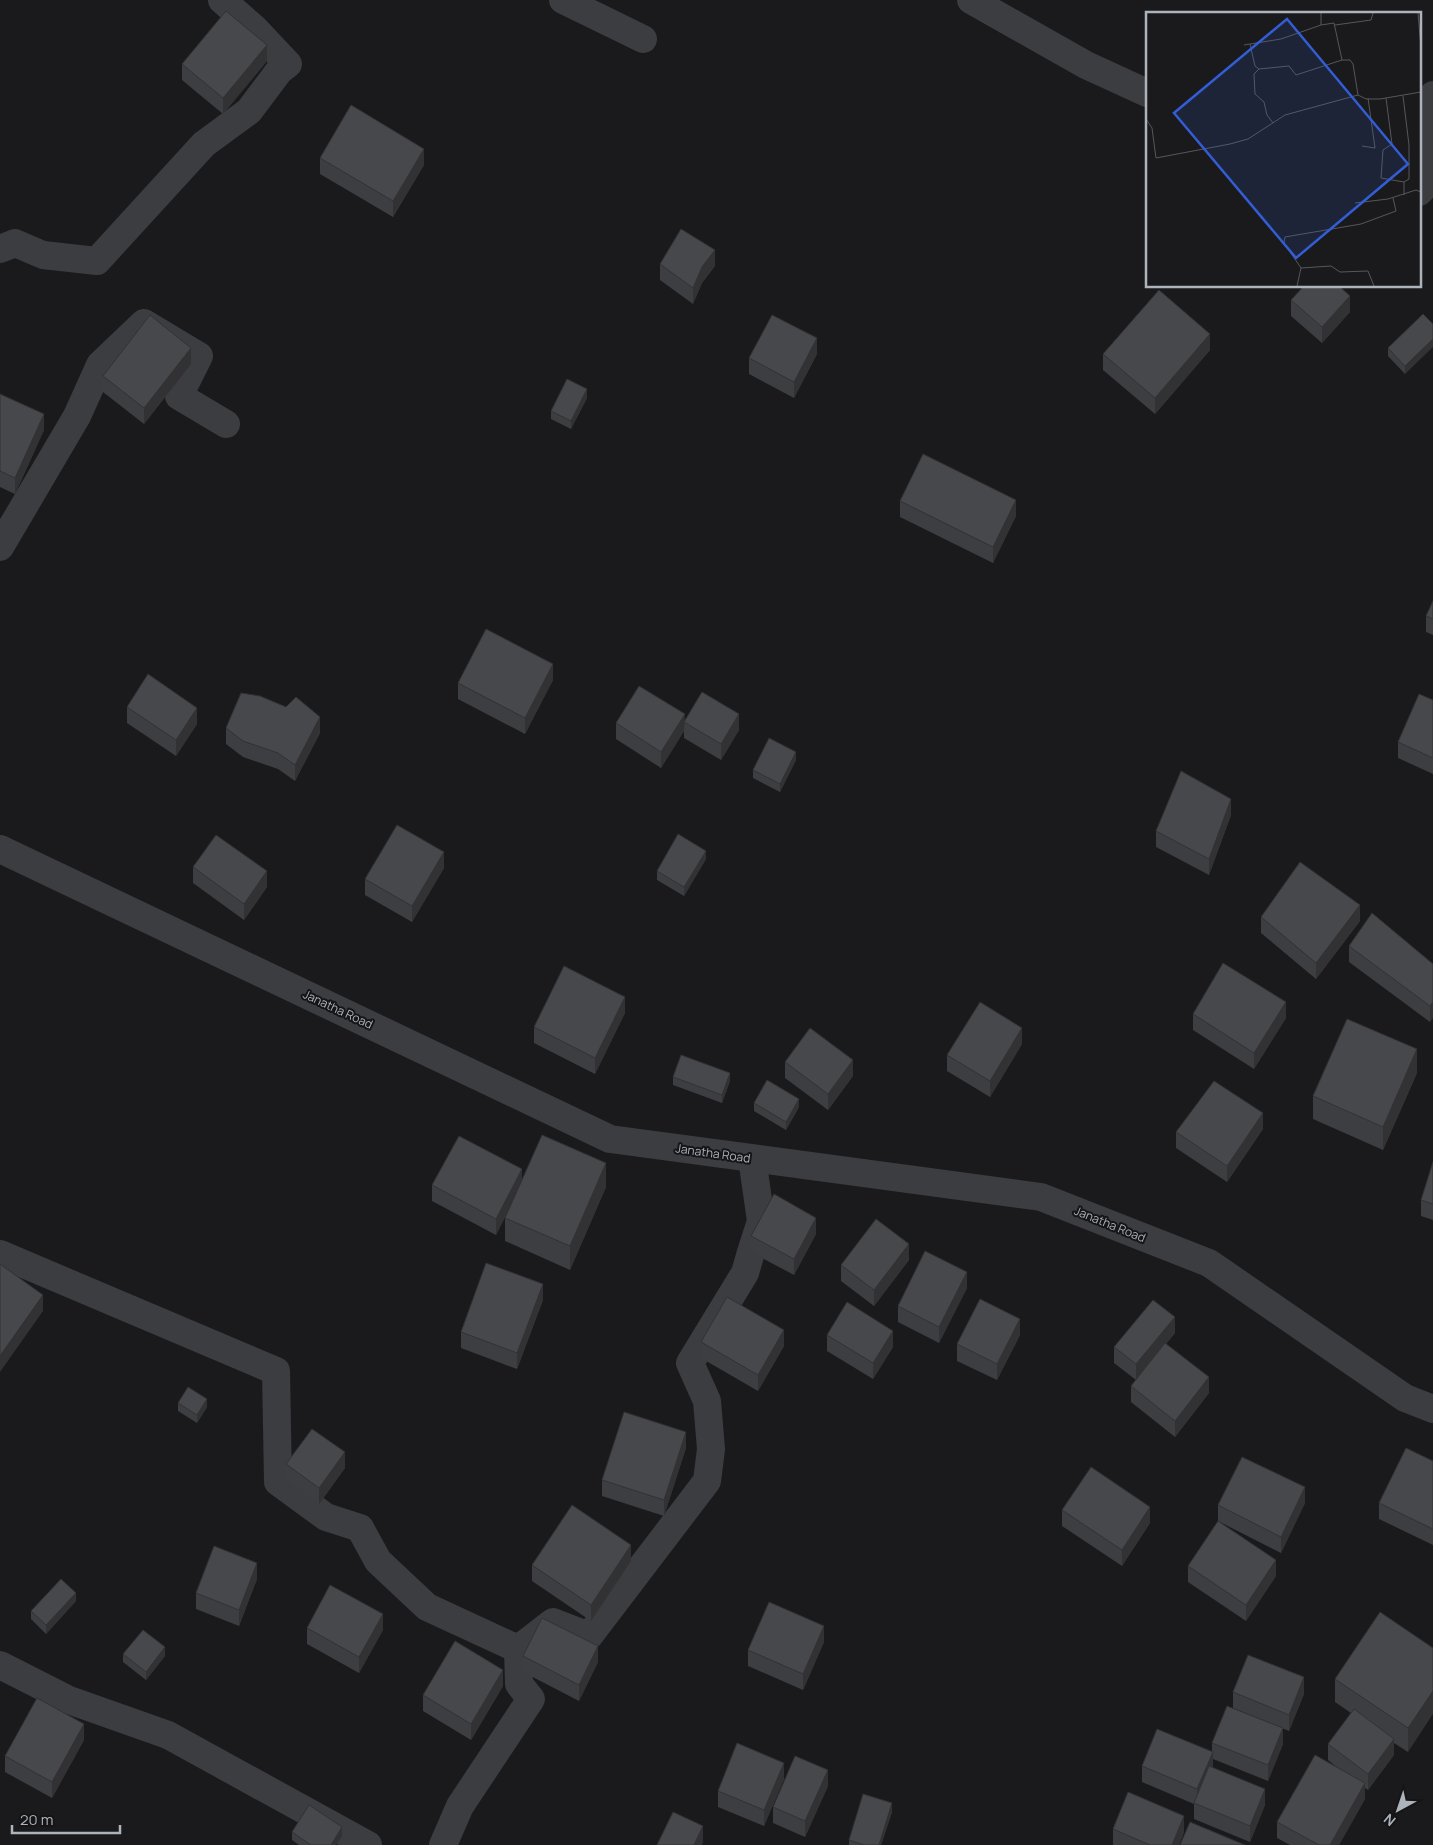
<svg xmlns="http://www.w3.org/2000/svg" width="1433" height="1845" font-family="Manrope,sans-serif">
<rect width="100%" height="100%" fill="#1a1a1c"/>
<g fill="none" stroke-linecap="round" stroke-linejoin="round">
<path stroke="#3b3d41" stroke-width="28" d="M563 0 643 39
M971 0 1086 65 1147 93
M1419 192 1422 189 1433 95
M0 249 15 243 43 255 97 261 204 144 249 111 279 71 288 64 255 29 222 0
M0 547 77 416 100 365 144 323 199 356 179 396 226 424
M0 849 610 1139 1041 1197 1209 1263 1405 1398 1433 1409
M0 1254 276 1371 278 1482 326 1517 360 1528 378 1561 427 1607 518 1649 553 1622 589 1636 707 1481 711 1449 707 1401 690 1363 745 1273 751 1252 761 1221 752 1158
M0 1665 69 1700 168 1735 368 1845
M443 1845 460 1806 531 1699 519 1684 518 1649"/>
</g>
<path fill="#3d3e41" d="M267 61 223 114 182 80V64Z
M320 158 424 165 393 217 320 174Z
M660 264 715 266 702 283 693 304 660 280Z
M1291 300 1350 312 1322 343 1291 316Z
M1423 314 1405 374 1388 356V348Z
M1210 350 1155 414 1103 370V354Z
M817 354 794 398 749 374V358Z
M191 364 144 424 103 392V376Z
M0 394 44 430 15 494 0 487Z
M587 398 571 429 551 419V411Z
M900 501 1016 516 993 563 900 517Z
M1433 601V635L1426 632V616Z
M553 680 525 734 458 699V683Z
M1433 700V774L1398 758V742Z
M127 707 197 724 176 756 127 723Z
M685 721 739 730 721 760 684 738V731L661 768 616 739V723Z
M226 728 320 733 295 781 278 769 243 757 226 744Z
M796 760 780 792 753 778V770Z
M1231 815 1209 875 1156 847V831Z
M706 859 684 896 657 880V871Z
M193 867 267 887 244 920 193 883Z
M444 868 412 922 365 895V879Z
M1261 917 1360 921 1316 979 1261 933Z
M1349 946 1433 964 1430 1022 1349 962Z
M625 1013 595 1074 534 1043V1027Z
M1193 1014 1286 1018 1254 1069 1193 1030Z
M1022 1044 990 1097 947 1071V1055Z
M785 1062 853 1076 828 1110 785 1078Z
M1417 1073 1383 1150 1313 1119V1096Z
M673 1077 730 1081 722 1103 673 1085Z
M754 1103 799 1107 786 1130 754 1111Z
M1263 1129 1227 1182 1176 1148V1132Z
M1433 1162V1220L1421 1216V1200Z
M522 1180 606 1187 570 1270 505 1241V1218L506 1214 496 1235 432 1201V1185Z
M816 1234 794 1275 751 1252V1236Z
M909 1260 874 1306 841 1281V1265Z
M967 1288 939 1343 898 1322V1306Z
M543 1300 517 1369 461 1348V1332Z
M1175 1333 1166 1344 1209 1393 1175 1437 1131 1402V1386L1136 1380 1114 1363V1347Z
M827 1335 893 1347 873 1379 827 1351Z
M1020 1335 997 1380 957 1361V1344Z
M701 1342 784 1346 758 1391 701 1358Z
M178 1403 207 1407 197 1423 178 1411Z
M686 1448 664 1516 602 1496V1480Z
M1433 1461V1545L1379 1519V1503Z
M286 1464 345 1468 319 1504 286 1480Z
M1305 1503 1281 1553 1218 1521V1505Z
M1062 1510 1150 1523 1122 1566 1062 1526Z
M631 1561 591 1621 532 1581V1565Z
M1188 1566 1276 1576 1246 1621 1188 1582Z
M257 1579 239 1626 196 1609V1593Z
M76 1601 46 1634 31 1619V1611Z
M307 1628 383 1630 359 1673 307 1644Z
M824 1642 803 1690 748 1666V1650Z
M1433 1648 1408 1752 1394 1743V1755L1368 1790 1365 1788V1799L1339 1845H1290L1277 1838V1822L1339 1769 1328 1760V1744L1351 1713 1335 1702V1679Z
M123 1654 165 1656 146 1680 123 1662Z
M523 1656 598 1662 579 1701 523 1672Z
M503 1686 471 1740 423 1711V1695Z
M1233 1692 1304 1694 1289 1731 1233 1708Z
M84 1740 52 1798 5 1772V1756Z
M1212 1743 1283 1744 1268 1781 1213 1759V1768L1265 1805 1250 1842 1194 1819V1804L1142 1782V1766L1212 1752Z
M784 1779 764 1826 718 1807V1791Z
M828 1786 805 1837 773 1823V1807Z
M892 1812 881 1845H849V1840Z
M1113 1829 1184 1832 1179 1845H1113Z
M292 1832 342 1836 336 1845H299L292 1840Z"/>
<path fill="#323235" d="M267 45V61L223 114V98Z
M424 149V165L393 217V201Z
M715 250V266L702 283 693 304V288L702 267Z
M1350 296V312L1322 343V327Z
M1210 334V350L1155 414V398Z
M817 338V354L794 398V382Z
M1433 339V347L1405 374V366Z
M191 348V364L144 424V408Z
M587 389V398L571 429V421Z
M44 414V430L15 494V478Z
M1016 500V516L993 563V547Z
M553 664V680L525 734V718Z
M197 708V724L176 756V740Z
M685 714 684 731 661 768V752Z
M739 714V730L721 760V744Z
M320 717V733L295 781V765Z
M796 752V760L780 792V784Z
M1231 799V815L1209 875V859Z
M706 851V859L684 896V887Z
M444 852V868L412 922V906Z
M267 871V887L244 920V904Z
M1360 905V921L1316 979V963Z
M625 997V1013L595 1074V1058Z
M1286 1002V1018L1254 1069V1053Z
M1433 1002V1018L1430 1022V1006Z
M1022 1028V1044L990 1097V1081Z
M1417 1049V1073L1383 1150V1127Z
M853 1060V1076L828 1110V1094Z
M730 1073V1081L722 1103V1095Z
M799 1099V1107L786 1130V1122Z
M1263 1113V1129L1227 1182V1166Z
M606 1163V1187L570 1270V1246Z
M522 1169V1185L496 1235V1219Z
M816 1218V1234L794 1275V1259Z
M909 1244V1260L874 1306V1290Z
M967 1272V1288L939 1343V1327Z
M543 1284V1300L517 1369V1353Z
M43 1295V1311L0 1372V1356Z
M1175 1317V1333L1136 1380V1364Z
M1020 1319V1335L997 1380V1364Z
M784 1330V1346L758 1391V1375Z
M893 1331V1347L873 1379V1363Z
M1209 1377V1393L1175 1437V1421Z
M207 1399V1407L197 1423V1415Z
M686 1432V1448L664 1516V1500Z
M345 1452V1468L319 1504V1488Z
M1305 1487V1503L1281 1553V1537Z
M1150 1507V1523L1122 1566V1550Z
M631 1545V1561L591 1621V1605Z
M1276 1560V1576L1246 1621V1605Z
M257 1563V1579L239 1626V1610Z
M76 1593V1601L46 1634V1625Z
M383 1614V1630L359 1673V1657Z
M824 1626V1642L803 1690V1674Z
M598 1646V1662L579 1701V1685Z
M165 1647V1656L146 1680V1672Z
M503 1670V1686L471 1740V1724Z
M1304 1677V1694L1289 1731V1715Z
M1433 1691V1714L1408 1752V1728Z
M84 1724V1740L52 1798V1782Z
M1283 1728V1744L1268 1781V1765Z
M1394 1739V1755L1368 1790V1774Z
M1213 1752V1768L1197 1805V1789Z
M784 1763V1779L764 1826V1810Z
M828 1770V1786L805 1837V1821Z
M1365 1783V1799L1339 1845H1330Z
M1265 1789V1805L1250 1842V1826Z
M892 1803V1812L881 1845H879Z
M1184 1816V1832L1179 1845H1172Z
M703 1826V1842L702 1845H694Z
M342 1827V1836L336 1845H331Z"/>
<path fill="#47484c" stroke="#323235" d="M226 11 267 45 223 98 182 64Z
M351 105 424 149 393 201 320 158Z
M681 229 715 250 702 267 693 288 660 264Z
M1304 286H1339L1350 296 1322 327 1291 300Z
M1159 290 1210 334 1155 398 1103 354Z
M1423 314 1433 324V339L1405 366 1388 348Z
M150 315 191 348 144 408 103 376Z
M772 315 817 338 794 382 749 358Z
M567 379 587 389 571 421 551 411Z
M0 394 44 414 15 478 0 471Z
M923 454 1016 500 993 547 900 501Z
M1433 601V619L1426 616Z
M486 629 553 664 525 718 458 683Z
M148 674 197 708 176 740 127 707Z
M639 686 685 714 661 752 616 723Z
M702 692 739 714 721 744 684 722Z
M241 693 260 696 286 707 296 697 320 717 295 765 278 753 243 741 226 728Z
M1419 694 1433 700V758L1398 742Z
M769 738 796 752 780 784 753 770Z
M1181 771 1231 799 1209 859 1156 831Z
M397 825 444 852 412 906 365 879Z
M678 834 706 851 684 887 657 871Z
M216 835 267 871 244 904 193 867Z
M1300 862 1360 905 1316 963 1261 917Z
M1372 913 1433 964V1002L1430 1006 1349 946Z
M1223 963 1286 1002 1254 1053 1193 1014Z
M564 966 625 997 595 1058 534 1027Z
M980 1002 1022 1028 990 1081 947 1055Z
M1347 1019 1417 1049 1383 1127 1313 1096Z
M810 1028 853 1060 828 1094 785 1062Z
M681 1055 730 1073 722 1095 673 1077Z
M767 1080 799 1099 786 1122 754 1103Z
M1214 1081 1263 1113 1227 1166 1176 1132Z
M542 1135 606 1163 570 1246 505 1218Z
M459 1136 522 1169 496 1219 432 1185Z
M1433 1162V1204L1421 1200Z
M774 1194 816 1218 794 1259 751 1236Z
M876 1219 909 1244 874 1290 841 1265Z
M925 1251 967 1272 939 1327 898 1306Z
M486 1263 543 1284 517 1353 461 1332Z
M0 1264 43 1295 0 1356Z
M727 1297 784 1330 758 1375 701 1342Z
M980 1299 1020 1319 997 1364 957 1344Z
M1153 1300 1175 1317 1136 1364 1114 1347Z
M847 1302 893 1331 873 1363 827 1335Z
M1165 1343 1209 1377 1175 1421 1131 1386Z
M188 1387 207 1399 197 1415 178 1403Z
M624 1412 686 1432 664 1500 602 1480Z
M312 1429 345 1452 319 1488 286 1464Z
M1406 1448 1433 1461V1529L1379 1503Z
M1242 1457 1305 1487 1281 1537 1218 1505Z
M1091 1467 1150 1507 1122 1550 1062 1510Z
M572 1505 631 1545 591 1605 532 1565Z
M1218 1521 1276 1560 1246 1605 1188 1566Z
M214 1546 257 1563 239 1610 196 1593Z
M61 1579 76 1593 46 1625 31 1611Z
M330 1585 383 1614 359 1657 307 1628Z
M769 1602 824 1626 803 1674 748 1650Z
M1380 1612 1433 1648V1691L1408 1728 1335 1679Z
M542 1618 598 1646 579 1685 523 1656Z
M143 1630 165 1647 146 1672 123 1654Z
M455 1641 503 1670 471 1724 423 1695Z
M1248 1655 1304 1677 1289 1715 1233 1692Z
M37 1698 84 1724 52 1782 5 1756Z
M1227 1706 1283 1728 1268 1765 1212 1743Z
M1354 1709 1394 1739 1368 1774 1328 1744Z
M1157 1729 1213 1752 1197 1789 1142 1766Z
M737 1743 784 1763 764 1810 718 1791Z
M1315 1755 1365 1783 1330 1845H1319L1277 1822Z
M795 1756 828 1770 805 1821 773 1807Z
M1209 1766 1265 1789 1250 1826 1194 1803Z
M1128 1792 1184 1816 1172 1845H1150L1113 1829Z
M863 1794 892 1803 879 1845H864L849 1840Z
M309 1805 342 1827 331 1845H311L292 1832Z
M673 1812 703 1826 694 1845H657Z
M1190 1822 1245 1845H1180Z"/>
<g text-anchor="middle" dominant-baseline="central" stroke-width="4" stroke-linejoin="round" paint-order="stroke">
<g font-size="12" fill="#adb3bb" stroke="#151517">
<text transform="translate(338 1009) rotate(25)">Janatha Road</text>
<text transform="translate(713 1153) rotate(8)">Janatha Road</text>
<text transform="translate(1110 1224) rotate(22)">Janatha Road</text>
</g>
</g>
<g transform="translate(1146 12)">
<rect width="275" height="275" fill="#1a1a1c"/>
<path fill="none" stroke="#55575c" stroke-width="1" d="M175 1V13L188 11 196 48H204L207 52 212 83M272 1 275 36M189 13 225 8 227 1M104 32 109 54 113 57M98 33 135 27 175 13M212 83 220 87H234L275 80M257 84 263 133V167L258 170V183M240 86 246 132 237 138 235 166 258 170M0 107 6 116 10 146 84 132 102 127 139 103 212 83M127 111 121 103 118 90 109 82 108 62 113 57 143 54 150 63 196 48M216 134 229 136 222 86M209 191 242 187 270 178 275 180M155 256 185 254 194 260 222 259 228 274M151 274 155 256 138 231 139 225 215 212 250 199 247 186"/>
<path fill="#335dd4" fill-opacity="0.15" stroke="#335dd4" stroke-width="2.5" d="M141 7 262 152 150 246 28 101Z"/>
<rect width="275" height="275" fill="none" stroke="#adb3bb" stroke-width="2.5"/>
</g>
<g transform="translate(1398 1810) rotate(220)" stroke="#151517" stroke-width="4" paint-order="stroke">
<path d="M0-4L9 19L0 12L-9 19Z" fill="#adb3bb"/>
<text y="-8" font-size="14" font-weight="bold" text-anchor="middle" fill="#adb3bb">N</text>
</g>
<path d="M12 1825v8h108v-8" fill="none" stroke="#adb3bb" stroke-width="2.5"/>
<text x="20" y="1825" font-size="15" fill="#adb3bb" stroke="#151517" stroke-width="4" paint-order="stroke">20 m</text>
</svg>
